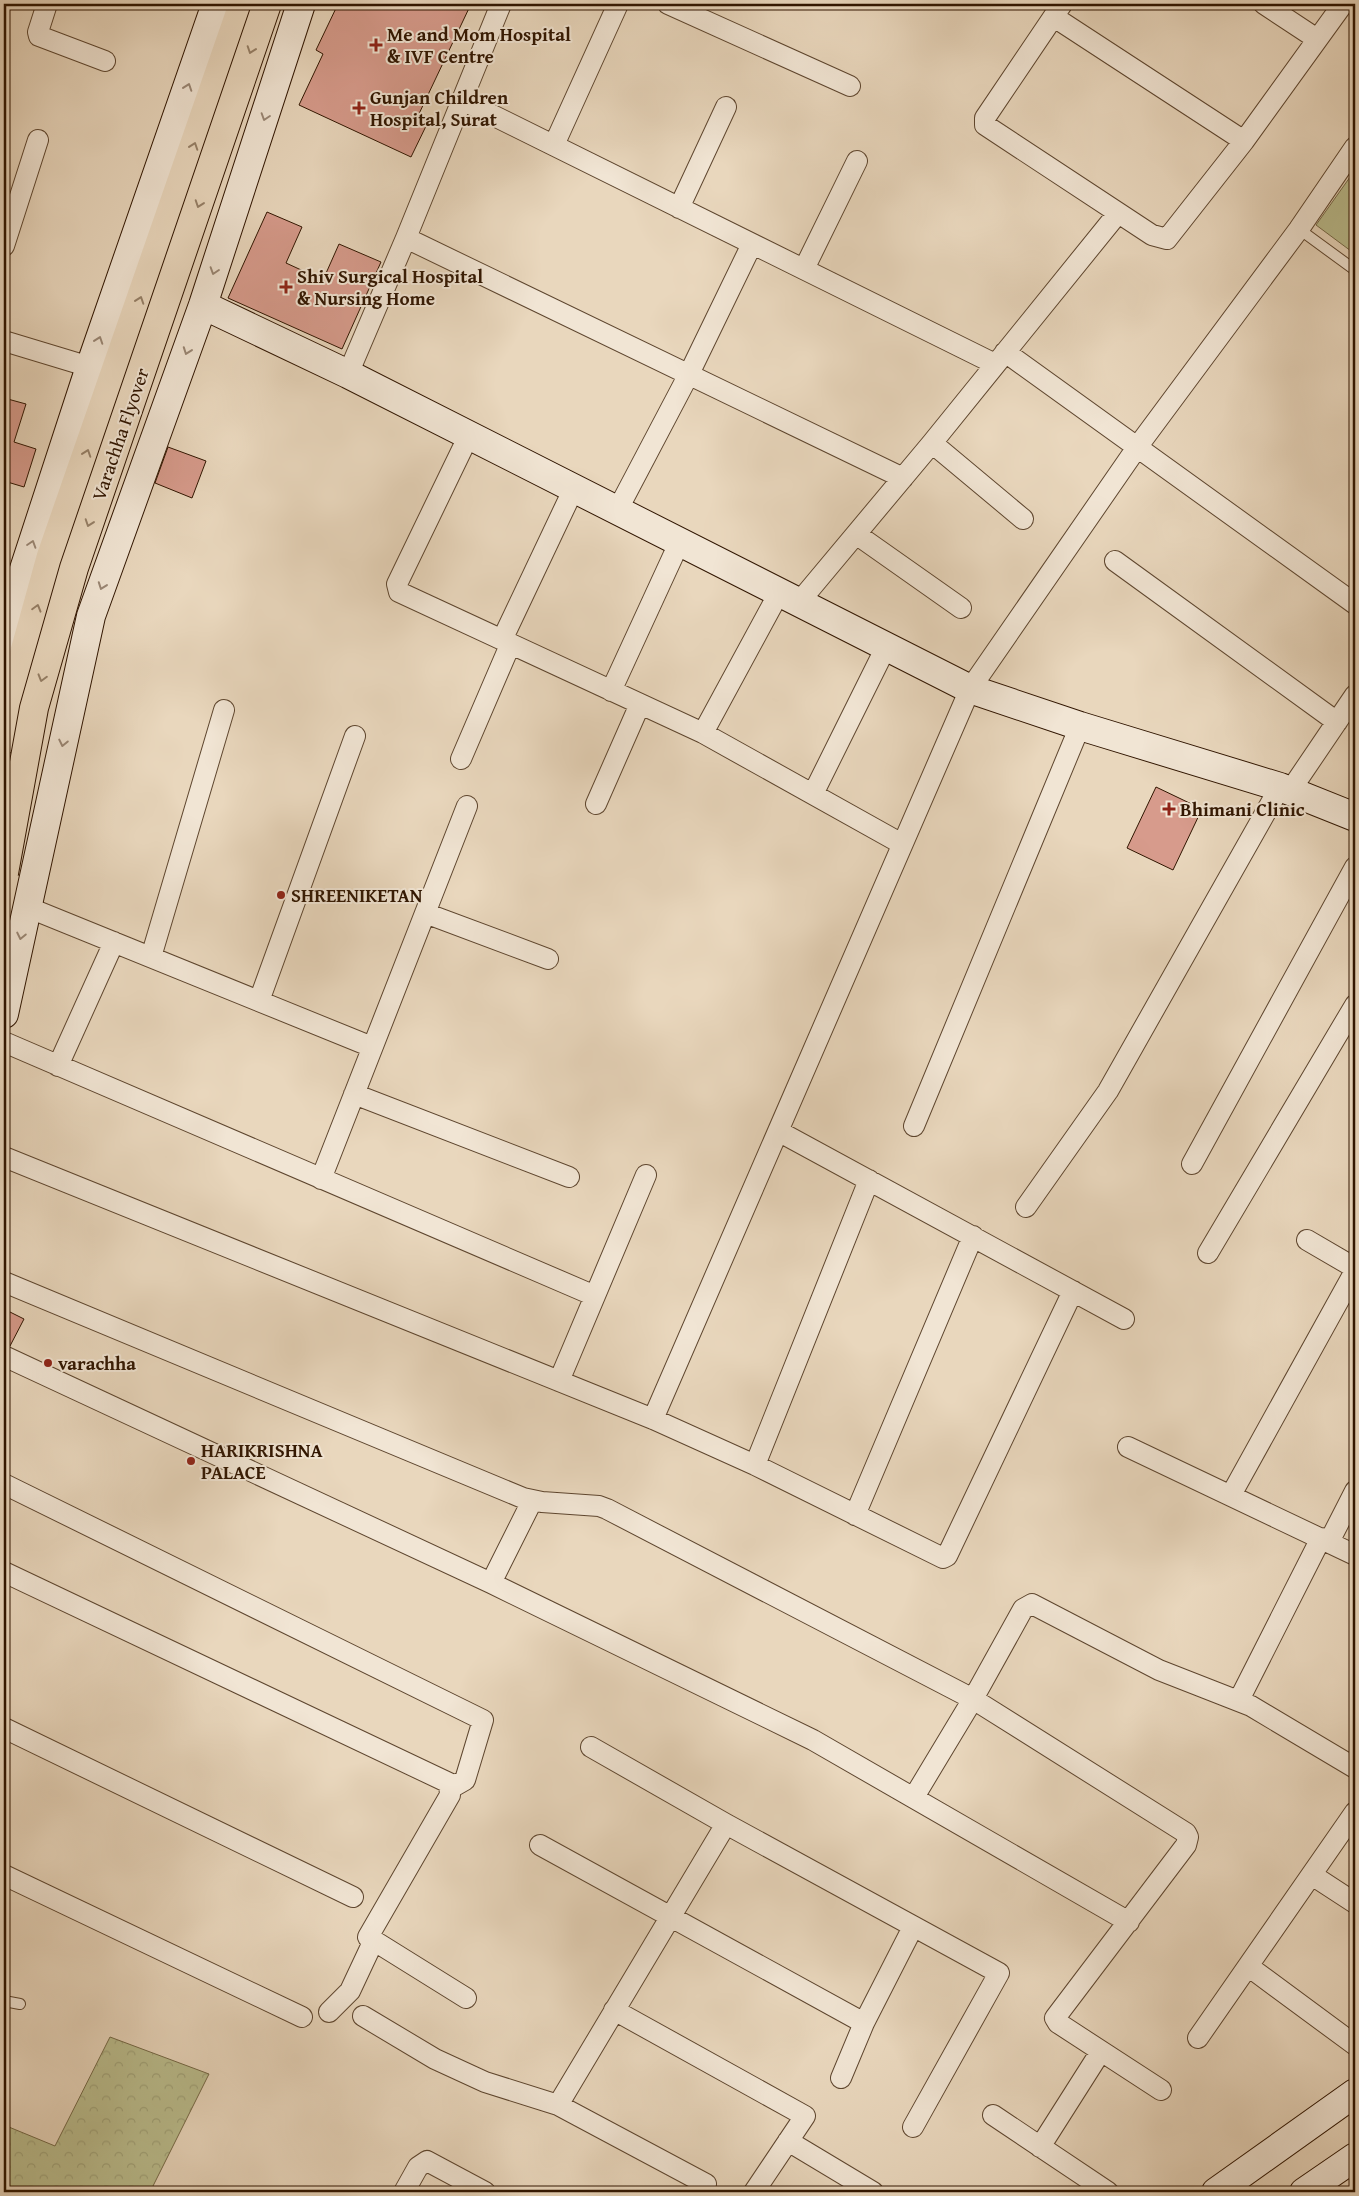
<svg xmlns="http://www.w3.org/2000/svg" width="1359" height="2196" font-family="'Gentium Book Plus',serif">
<defs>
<pattern id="forest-crowns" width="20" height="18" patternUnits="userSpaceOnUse" patternTransform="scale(1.25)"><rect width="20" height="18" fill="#babd8e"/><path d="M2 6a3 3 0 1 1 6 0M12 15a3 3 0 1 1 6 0" fill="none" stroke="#a0a279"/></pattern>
</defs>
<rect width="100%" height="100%" fill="#e9d7bd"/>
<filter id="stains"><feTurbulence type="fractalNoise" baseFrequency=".004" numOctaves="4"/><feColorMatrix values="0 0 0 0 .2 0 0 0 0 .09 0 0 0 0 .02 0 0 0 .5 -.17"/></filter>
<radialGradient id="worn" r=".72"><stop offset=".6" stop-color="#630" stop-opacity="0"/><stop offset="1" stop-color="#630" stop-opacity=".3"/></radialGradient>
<path fill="url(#forest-crowns)" stroke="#756947" d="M110 2037 209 2074 150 2192H4V2125L55 2146Z"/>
<path fill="#babd8e" stroke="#756947" d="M1355 170V254L1316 225Z"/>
<path fill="#d79b8c" stroke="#301500" d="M338 4H471L417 118 428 122 411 157 299 105 323 54 316 50Z
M267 212 302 227 286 263 323 280 339 244 381 262 342 349 228 298Z
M4 398 26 404 14 442 36 449 24 487 4 481Z
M168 447 206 461 192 498 155 483Z
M1156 787 1202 809 1173 870 1127 848Z
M4 1309 24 1319 10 1346 4 1344Z"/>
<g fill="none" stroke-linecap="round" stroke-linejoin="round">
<g stroke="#5e462f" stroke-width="12">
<path id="lane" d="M1299 229 1355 270
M4 2001 20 2004"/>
</g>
<g stroke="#5e462f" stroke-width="22">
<path id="street" d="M47 4 38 32 39 36 105 61
M668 4 850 86
M1062 4 985 118V125L1152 235 1167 239 1244 141 1343 4
M1264 4 1317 39
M1054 17 1244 141
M462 100 995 364
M554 145 618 4
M679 208 726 107
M406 238 903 478
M4 246 38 140
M804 269 857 161
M4 341 90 367
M1005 352 1355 604
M348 374 406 238 501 4
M469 435 397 584 399 592 703 733 902 844
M932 443 1023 519
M618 509 689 374 752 244
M856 534 961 608
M1115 561 1337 722
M800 601 932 443 1118 213
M502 640 574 488
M611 691 680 541
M703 733 780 591
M461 759 510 645
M1290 791 1355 695
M813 794 886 647
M596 804 640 704
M27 907 372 1047
M425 913 548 959
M151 957 224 710
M259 1001 355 736
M4 1042 595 1296
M58 1066 114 942
M354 1094 569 1177
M914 1126 1080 726
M778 1131 1124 1319
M4 1157 653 1419 755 1465 943 1558 947 1556 1073 1291
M1192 1164 1355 867
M321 1179 467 806
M1026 1207 1108 1091 1280 787
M1307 1240 1355 1268
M1208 1253 1355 1005
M4 1282 523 1498 542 1502 599 1506 607 1509 973 1699 1186 1833 1188 1837 1186 1845 1055 2018 1058 2023 1161 2090
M4 1356 491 1583 813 1740 1129 1922
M559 1381 646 1175
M653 1419 970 689 1138 446 1299 229 1355 147
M1128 1447 1355 1555
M755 1465 869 1180
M4 1484 483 1720 465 1780 451 1788
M1231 1495 1355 1271
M855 1515 973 1236
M1329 1542 1355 1491
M4 1572 449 1783 450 1795 368 1937 466 1998
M491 1583 532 1501
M1239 1700 1321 1538
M4 1728 353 1897
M591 1747 726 1824 999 1973 913 2127
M914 1797 973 1699 1023 1609 1032 1604 1159 1670 1251 1706 1355 1768
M540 1845 864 2023
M4 1875 302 2017
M1312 1875 1355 1903
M1248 1966 1355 2045
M614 2010 805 2116 754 2192
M329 2012 350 1991 373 1942
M363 2016 435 2059 485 2082 558 2105 706 2184
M1198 2038 1355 1812
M841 2078 864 2023 913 1927
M558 2105 726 1824
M993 2115 1108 2192
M788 2141 873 2192
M1040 2147 1101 2051
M404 2192 418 2167 427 2161 485 2192"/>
</g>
<g stroke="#301500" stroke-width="30">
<path id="secondary" d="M203 305 348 374 970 689 1080 726 1280 787 1355 817
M4 641 10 612 90 367 216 4
M4 1014 91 616 203 305 301 4
M1216 2192 1355 2093
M1304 2192 1355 2157"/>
</g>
<g stroke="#301500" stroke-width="30">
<path id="primary" d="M4 740 11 700 51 556 243 4"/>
</g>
<use href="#lane" stroke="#f1e5d4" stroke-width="10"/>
<use href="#street" stroke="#f1e5d4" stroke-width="20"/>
<use href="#secondary" stroke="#f1e5d4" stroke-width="28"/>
<use href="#primary" stroke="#e9d7bd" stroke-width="28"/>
<g stroke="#301500" stroke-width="30" stroke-linecap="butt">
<path id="primary-bridge" d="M4 873 34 708 74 568 267 4"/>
</g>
<use href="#primary-bridge" stroke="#e9d7bd" stroke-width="28"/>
</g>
<defs><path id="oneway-chevron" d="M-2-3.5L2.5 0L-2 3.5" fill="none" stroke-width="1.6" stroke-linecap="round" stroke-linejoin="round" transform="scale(1.25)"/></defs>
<g stroke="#968068">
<use href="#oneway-chevron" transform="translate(251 50) rotate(109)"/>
<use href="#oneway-chevron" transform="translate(194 146) rotate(-71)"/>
<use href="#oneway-chevron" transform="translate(199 204) rotate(109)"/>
<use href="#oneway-chevron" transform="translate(140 300) rotate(-71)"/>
<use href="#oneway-chevron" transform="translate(87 453) rotate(-71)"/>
<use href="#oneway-chevron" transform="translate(89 523) rotate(109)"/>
<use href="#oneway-chevron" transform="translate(37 608) rotate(-74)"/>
<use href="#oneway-chevron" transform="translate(42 678) rotate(106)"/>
</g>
<g stroke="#9a8775">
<use href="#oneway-chevron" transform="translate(188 87) rotate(-71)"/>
<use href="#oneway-chevron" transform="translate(265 117) rotate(108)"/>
<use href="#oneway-chevron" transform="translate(214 271) rotate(108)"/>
<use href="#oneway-chevron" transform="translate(99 340) rotate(-71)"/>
<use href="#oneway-chevron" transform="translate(187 351) rotate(110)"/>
<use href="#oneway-chevron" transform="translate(32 544) rotate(-72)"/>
<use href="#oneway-chevron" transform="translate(102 586) rotate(110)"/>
<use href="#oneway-chevron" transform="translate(63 743) rotate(102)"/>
<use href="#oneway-chevron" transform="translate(21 936) rotate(102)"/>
</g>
<g fill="#8f2418" stroke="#f1e5d4" stroke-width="2">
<path d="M373.5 37.5h5v5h5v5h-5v5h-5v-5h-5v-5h5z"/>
<path d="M356.5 100.5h5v5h5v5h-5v5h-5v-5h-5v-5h5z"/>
<path d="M283.5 279.5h5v5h5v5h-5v5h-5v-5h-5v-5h5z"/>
<path d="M1166.5 801.5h5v5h5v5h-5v5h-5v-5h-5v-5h5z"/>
<circle cx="281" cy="895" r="5"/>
<circle cx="48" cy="1363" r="5"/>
<circle cx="191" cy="1461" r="5"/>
</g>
<g text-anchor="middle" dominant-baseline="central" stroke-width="4" stroke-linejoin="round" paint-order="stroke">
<g font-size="19" font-weight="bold" fill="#301500" stroke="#f1e5d4" text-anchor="start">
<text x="387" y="34">Me and Mom Hospital<tspan x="387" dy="22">&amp; IVF Centre</tspan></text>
<text x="370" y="97">Gunjan Children<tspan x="370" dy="22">Hospital, Surat</tspan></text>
<text x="297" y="276">Shiv Surgical Hospital<tspan x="297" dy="22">&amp; Nursing Home</tspan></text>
<text x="1180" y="809">Bhimani Clinic</text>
<text x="291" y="895">SHREENIKETAN</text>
<text x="58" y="1363">varachha</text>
<text x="201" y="1450">HARIKRISHNA<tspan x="201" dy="22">PALACE</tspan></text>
</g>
<g font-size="19" fill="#301500" stroke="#f1e5d4">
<text transform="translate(120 434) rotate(-71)">Varachha Flyover</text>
</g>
</g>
<rect width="1359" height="2196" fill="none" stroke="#e9d7bd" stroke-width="20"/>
<rect x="5" y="5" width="1349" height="2186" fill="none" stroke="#301500" stroke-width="2.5"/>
<rect x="10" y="10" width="1339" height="2176" fill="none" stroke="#301500"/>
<rect width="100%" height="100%" filter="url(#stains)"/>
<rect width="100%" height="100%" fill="url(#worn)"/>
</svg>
